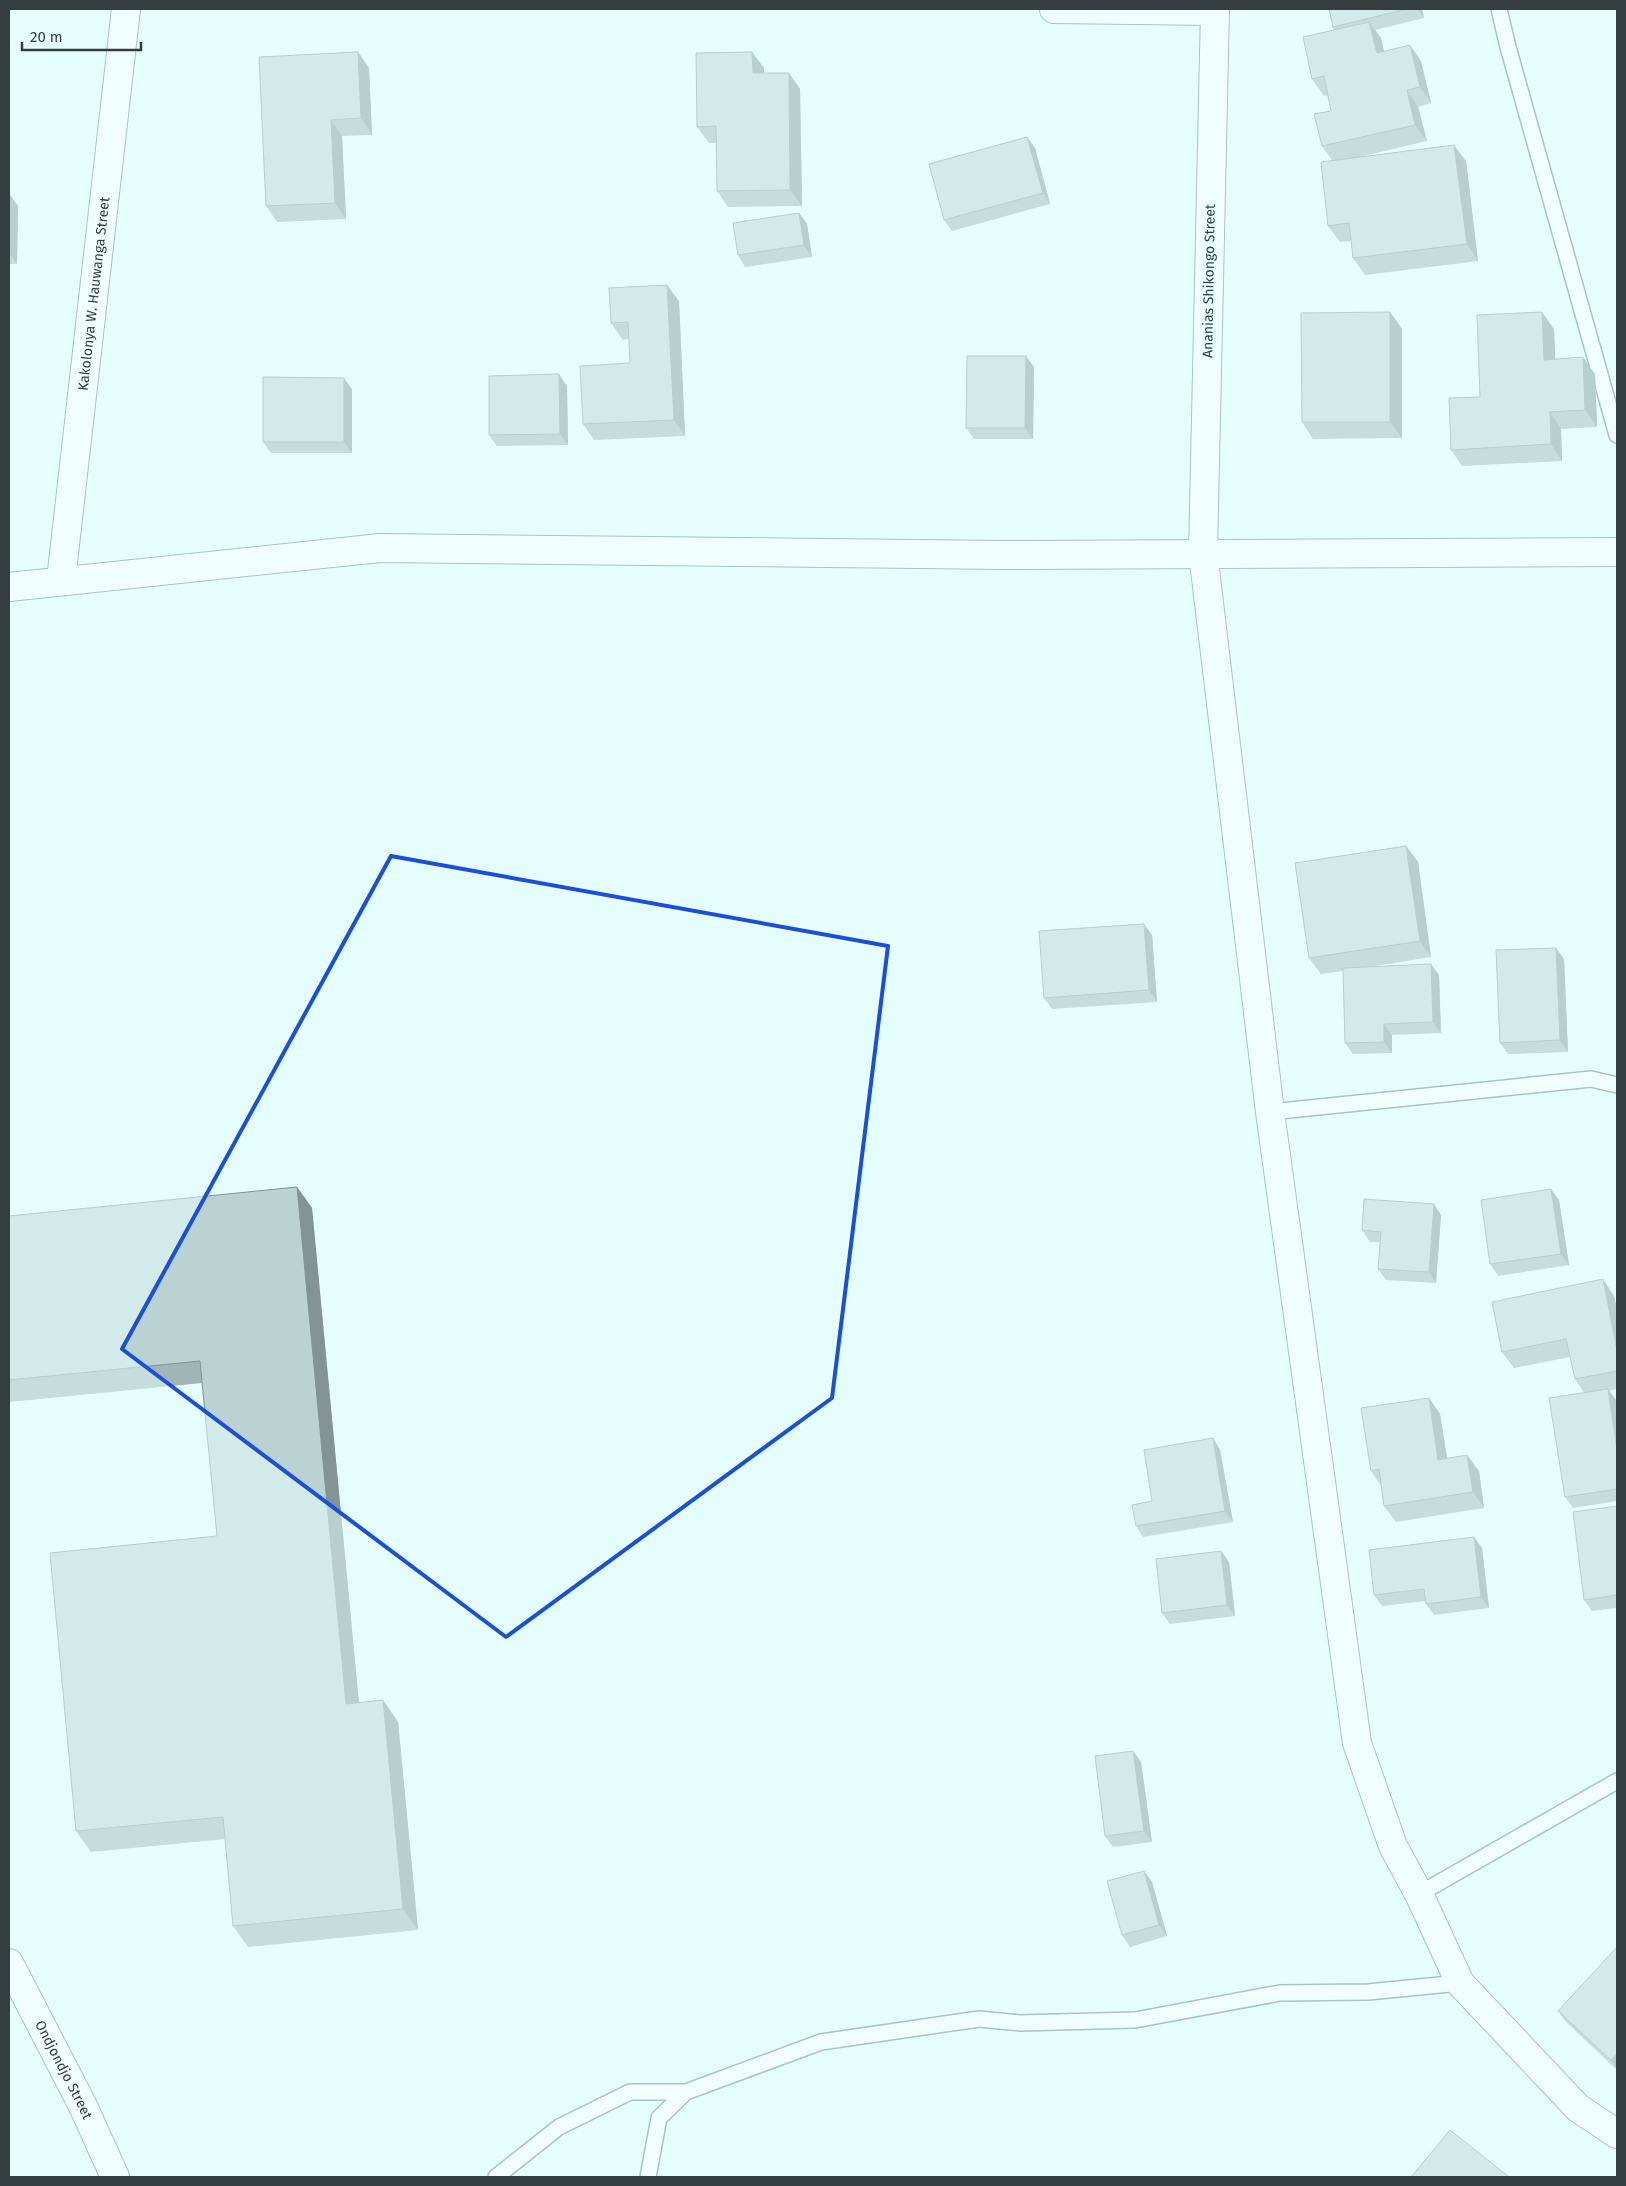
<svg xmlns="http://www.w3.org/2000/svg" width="1626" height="2186" font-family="'Fira Sans',sans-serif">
<rect width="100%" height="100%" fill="#e4fffd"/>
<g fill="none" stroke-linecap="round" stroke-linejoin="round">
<g stroke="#657c7b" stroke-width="18">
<path id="service" d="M1499 9 1508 47 1617 435
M1270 1112 1591 1079 1617 1085
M1419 1894 1617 1781
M496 2177 559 2127 630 2092H686
M648 2177 659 2118 686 2092 821 2042 979 2019 1020 2023 1135 2020 1280 1993 1368 1992 1460 1983"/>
</g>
<g stroke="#657c7b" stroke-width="30">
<g id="minor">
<path d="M1054 9 1215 11"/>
<path d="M1215 9 1203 553 1270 1112 1357 1743 1393 1846 1419 1894 1460 1983 1578 2108 1617 2134"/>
<path id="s1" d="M61 580 126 9"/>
<path id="s2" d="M9 1963 83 2106 115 2177"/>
</g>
</g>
<g stroke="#657c7b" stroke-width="30">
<path id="tertiary" d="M9 587 380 548 1005 555 1617 552"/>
</g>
<use href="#service" stroke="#fff" stroke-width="15"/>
<use href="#minor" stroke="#fff" stroke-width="28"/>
<use href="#tertiary" stroke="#fff" stroke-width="28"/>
</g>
<path fill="#a0b5b5" d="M1329 9H1422L1424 18 1375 30 1381 38 1384 51 1421 61 1431 103 1418 107 1427 141 1359 157 1466 161 1478 261 1365 275 1353 258 1351 241 1340 242 1328 226 1332 160 1322 146 1331 111 1328 95 1324 96 1312 79 1335 30 1333 27Z
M358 52 369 68 372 135 342 136 346 219 277 222 266 206Z
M764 68V73H789L800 89 802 206 728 207 717 191 716 143H709L697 127Z
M1027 137 1035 148 1050 204 952 231 944 220Z
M9 195 18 206 17 264H9Z
M799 213 807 224 812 257 745 267 738 255Z
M679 301 685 436 594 440 583 424 630 363 629 339 623 340 611 323Z
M1390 312 1402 329V438L1313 439 1302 422Z
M1554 329 1555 359 1595 374 1597 427 1561 429 1562 461 1462 466 1451 450 1480 397Z
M1034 367 1033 439H974L966 428Z
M567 386 568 445 497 446 489 435Z
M352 389V453H271L263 442Z
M1406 846 1418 862 1431 957 1369 967 1439 975 1441 1033 1392 1035V1053L1353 1054 1345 1043 1343 971 1321 974 1309 958Z
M1152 935 1157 1002 1052 1009 1044 998Z
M1564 959 1568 1052 1508 1054 1500 1043Z
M297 1187 312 1208 359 1703 383 1700 398 1722 418 1930 248 1947 233 1926 225 1839 91 1852 76 1831 217 1536 202 1383 9 1402V1216Z
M1559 1200 1569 1265 1498 1276 1490 1264Z
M1434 1204 1441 1215 1436 1283 1386 1280 1378 1269 1380 1242H1370L1362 1230Z
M1614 1296 1617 1310V1389L1609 1391 1616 1400 1617 1411V1501L1573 1508 1565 1497 1584 1393 1575 1379 1570 1357 1514 1368 1502 1352Z
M1429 1398 1440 1414 1447 1458 1479 1471 1484 1508 1396 1522 1384 1506 1381 1486 1371 1471Z
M1220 1450 1233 1522 1143 1537 1136 1526 1152 1501Z
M1617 1506V1608L1592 1611 1584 1600Z
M1482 1548 1489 1608 1434 1615 1426 1604V1601L1382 1606 1374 1595Z
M1229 1562 1235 1616 1170 1624 1162 1613Z
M1141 1762 1152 1842 1113 1847 1105 1836Z
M1144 1871 1152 1882 1167 1936 1130 1947 1122 1935Z
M1617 1949V2070L1566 2022 1558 2011Z"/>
<path fill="#829493" d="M1418 9H1422L1424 18Z
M1369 22 1381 38 1388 69 1377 53Z
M1410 45 1421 61 1431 103 1420 87Z
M358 52 369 68 372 135 361 118Z
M752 52 764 68V90L753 73Z
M789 73 800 89 802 206 790 190Z
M1407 90 1418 107 1427 141 1415 125Z
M331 120 342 136 346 219 335 203Z
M1027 137 1035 148 1050 204 1043 193Z
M1454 145 1466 161 1478 261 1467 244Z
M10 195 18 206 17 264 9 253Z
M799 213 807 224 812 257 804 245Z
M667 285 679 301 685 436 674 420Z
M1390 312 1402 329V438L1390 422Z
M1542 312 1554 329 1556 376 1544 360Z
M1026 356 1034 367 1033 439 1025 428Z
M1583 357 1595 374 1597 427 1585 410Z
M559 374 567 386 568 445 560 434Z
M344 378 352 389V453L344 442Z
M1550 412 1561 429 1562 461 1551 444Z
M1406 846 1418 862 1431 957 1420 941Z
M1144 924 1152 935 1157 1002 1149 990Z
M1556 948 1564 959 1568 1052 1560 1040Z
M1431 964 1439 975 1441 1033 1433 1022Z
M1384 1024 1392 1035V1053L1384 1042Z
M297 1187 312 1208 361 1725 346 1704Z
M1551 1189 1559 1200 1569 1265 1561 1254Z
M1434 1204 1441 1215 1436 1283 1429 1272Z
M1603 1279 1614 1296 1617 1310V1350Z
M1608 1389 1616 1400 1617 1411V1450Z
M1429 1398 1440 1414 1450 1476 1438 1460Z
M1213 1438 1220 1450 1233 1522 1225 1511Z
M1467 1455 1479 1471 1484 1508 1473 1492Z
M1474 1537 1482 1548 1489 1608 1481 1597Z
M1221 1551 1229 1562 1235 1616 1227 1605Z
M383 1700 398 1722 418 1930 403 1909Z
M1133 1751 1141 1762 1152 1842 1144 1831Z
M1144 1871 1152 1882 1167 1936 1159 1925Z
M1617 2054V2069L1611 2060Z"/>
<path fill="#bad3d2" stroke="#829493" d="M1329 9H1407L1333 27Z
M1369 22 1377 53 1410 45 1420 87 1407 90 1415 125 1322 146 1314 114 1331 111 1324 76 1312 79 1303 37Z
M358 52 361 118 331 120 335 203 266 206 259 57Z
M752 52 753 73H789L790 190 717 191 716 126 697 127 696 53Z
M1027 137 1043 193 944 220 929 164Z
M1454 145 1467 244 1353 258 1349 223 1328 226 1321 162Z
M9 195H10L9 253Z
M799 213 804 245 738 255 733 223Z
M667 285 674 420 583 424 580 366 630 363 628 322 611 323 609 288Z
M1390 312V422H1302L1301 313Z
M1542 312 1544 360 1583 357 1585 410 1550 412 1551 444 1451 450 1449 398 1480 397 1477 315Z
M967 356H1026L1025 428H966Z
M559 374 560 434 489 435V376Z
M263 377 344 378V442H263Z
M1406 846 1420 941 1309 958 1295 863Z
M1144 924 1149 990 1044 998 1039 931Z
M1556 948 1560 1040 1500 1043 1496 950Z
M1431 964 1433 1022 1384 1024V1042L1345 1043 1343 968Z
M297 1187 346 1704 383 1700 403 1909 233 1926 223 1817 76 1831 50 1553 217 1536 200 1361 9 1380V1216Z
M1551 1189 1561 1254 1490 1264 1481 1200Z
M1364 1199 1434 1204 1429 1272 1378 1269 1381 1232 1362 1230Z
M1603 1279 1617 1350V1371L1575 1379 1566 1339 1502 1352 1492 1302Z
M1608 1389 1617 1450V1489L1565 1497 1549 1398Z
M1429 1398 1438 1460 1467 1455 1473 1492 1384 1506 1379 1469 1371 1471 1361 1408Z
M1213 1438 1225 1511 1136 1526 1132 1505 1152 1501 1144 1450Z
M1617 1506V1595L1584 1600 1573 1512Z
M1474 1537 1481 1597 1426 1604 1424 1589 1374 1595 1369 1550Z
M1221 1551 1227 1605 1162 1613 1156 1559Z
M1133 1751 1144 1831 1105 1836 1095 1756Z
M1144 1871 1159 1925 1122 1935 1107 1881Z
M1616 1948 1617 1949V2054L1611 2060 1558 2011Z
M1450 2130 1509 2177H1411Z"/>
<path d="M0 0H1626V2186H0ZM391 856 888 946 832 1398 506 1637 122 1349Z" fill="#e4fffd" fill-opacity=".55" fill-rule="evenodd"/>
<path fill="none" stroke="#1d4ed8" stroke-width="4" stroke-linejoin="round" d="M391 856 888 946 832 1398 506 1637 122 1349Z"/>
<g text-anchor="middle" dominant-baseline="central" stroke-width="4.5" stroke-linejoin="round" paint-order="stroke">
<g font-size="14" fill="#343e3e" stroke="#e4fffd">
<text transform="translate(1209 281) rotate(-89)">Ananias Shikongo Street</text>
<text stroke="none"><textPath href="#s1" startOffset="288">Kakolonya W. Hauwanga Street</textPath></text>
<text stroke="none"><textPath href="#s2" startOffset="120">Ondjondjo Street</textPath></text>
</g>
</g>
<rect width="1626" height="2186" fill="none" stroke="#343e3e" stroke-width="20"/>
<path d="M22 42v8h119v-8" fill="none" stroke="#343e3e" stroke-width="2.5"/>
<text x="30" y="42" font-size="15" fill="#343e3e" stroke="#e4fffd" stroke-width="4" paint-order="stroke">20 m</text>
</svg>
